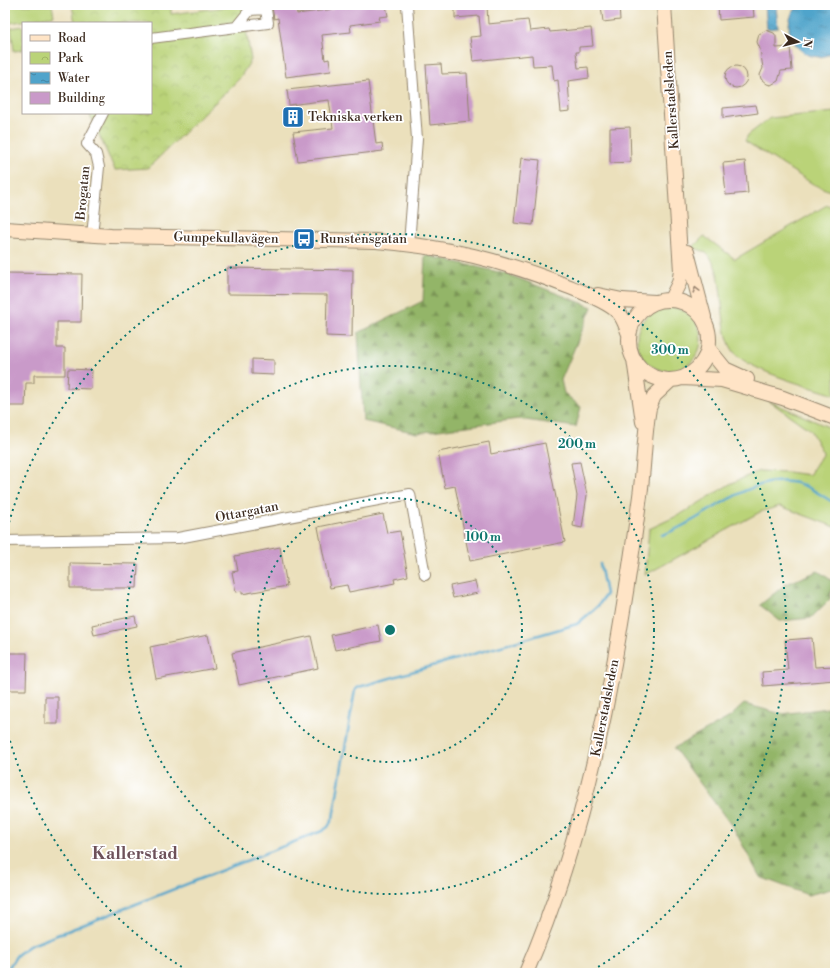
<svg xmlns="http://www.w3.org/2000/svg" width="840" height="978" font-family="'Libre Bodoni',serif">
<defs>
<pattern id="forest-firs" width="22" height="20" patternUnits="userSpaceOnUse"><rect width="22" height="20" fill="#93b568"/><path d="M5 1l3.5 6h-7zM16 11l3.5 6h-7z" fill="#799355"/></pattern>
<pattern id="park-crowns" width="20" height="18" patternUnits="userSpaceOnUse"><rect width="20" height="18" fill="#bad378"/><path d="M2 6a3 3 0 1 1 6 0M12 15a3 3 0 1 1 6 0" fill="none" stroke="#a1b567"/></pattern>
<pattern id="water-ripples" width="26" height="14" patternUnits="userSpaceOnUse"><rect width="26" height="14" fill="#50a4cb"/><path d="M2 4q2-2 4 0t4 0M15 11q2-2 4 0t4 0" fill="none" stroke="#4486a4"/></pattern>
</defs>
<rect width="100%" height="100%" fill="#fff"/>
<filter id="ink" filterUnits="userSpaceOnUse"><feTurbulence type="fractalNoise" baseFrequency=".025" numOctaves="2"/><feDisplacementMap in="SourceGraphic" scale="8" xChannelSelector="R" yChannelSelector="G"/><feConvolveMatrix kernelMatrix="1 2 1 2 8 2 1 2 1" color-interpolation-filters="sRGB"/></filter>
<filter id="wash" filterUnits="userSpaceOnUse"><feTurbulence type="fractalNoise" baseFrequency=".012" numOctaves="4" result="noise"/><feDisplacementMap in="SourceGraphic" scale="16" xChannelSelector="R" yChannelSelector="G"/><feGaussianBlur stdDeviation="0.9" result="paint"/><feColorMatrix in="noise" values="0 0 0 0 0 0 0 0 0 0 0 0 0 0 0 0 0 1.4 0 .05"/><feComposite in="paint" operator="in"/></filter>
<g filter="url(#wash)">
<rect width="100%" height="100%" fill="#ebe0bc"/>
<path fill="#bad378" stroke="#7a7e4b" d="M8 5H52L54 16 10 23Z
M23 26V50L14 51 11 28Z
M835 112V193L813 184 745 141 748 135 770 118Z
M827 205 835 207V395C811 387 749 371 734 352 716 327 728 271 706 253 702 250 697 249 692 248L704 236 735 259Z
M637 339a32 32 0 1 1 64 0a32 32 0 1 1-64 0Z
M769 401 835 430V527L780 506 760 512 645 575 649 529 681 514 730 484 759 471 788 472 809 475 823 453 810 430Z"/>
<path fill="url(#forest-firs)" stroke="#677043" d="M425 255 507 274 592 307 561 380 564 393 581 407 576 427 518 419 417 433 363 421 358 333 423 301Z
M818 571 834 582 830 599 811 618 780 621 760 605 786 584Z
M744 704 782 714 835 707V888L808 895 760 877 734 829 674 748 730 717Z"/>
<path fill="url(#park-crowns)" stroke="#7a7e4b" d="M72 5H171V14L242 5 251 60 239 79 148 168 115 170 89 113H151V23H75Z"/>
<path fill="url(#water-ripples)" stroke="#466774" d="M765 5H776L778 28 767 29Z
M800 5H835V51C805 73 771 27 800 5Z"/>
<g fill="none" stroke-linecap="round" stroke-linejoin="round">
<path stroke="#50a4cb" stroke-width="2.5" d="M662 535C704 521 744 477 790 482 804 483 819 494 831 501
M5 973 17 955 29 946 322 831 328 827 333 818 355 690 359 687 577 624 598 606 606 594 600 564"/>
</g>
<g id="blocks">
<path fill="#c99ac9" d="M277 5H295L297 14 334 9 333 5H386L388 16 379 17 380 21 350 25 351 32 322 35 325 60 329 59 331 71 286 77 278 18 274 19 272 7Z
M455 5H487L488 24 528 20 530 31 549 29 550 32 591 28 593 46 579 47V52H576L578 68 588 67 589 78 568 81 570 111 561 112 558 80 554 81 552 65 533 66 532 55 473 61 470 37 481 36 479 16 455 18Z
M601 5H619L620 20 603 22Z
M718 5H753L754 17 719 20Z
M766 30 774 33 776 36V48L790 47 792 70 781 71 778 81 771 85 767 84 761 79 760 75 763 68 760 49 757 42 759 34Z
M441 64 442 74 467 73 470 121 430 125 426 65Z
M725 77a11 11 0 1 1 22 0a11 11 0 1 1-22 0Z
M368 81 376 144 382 143 383 151 298 161 293 132 333 128 329 100 289 105 287 90Z
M756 105 758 113 723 118V108Z
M630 127 631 162 610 163V128Z
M521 158 540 160 533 225 514 223Z
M745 161 748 193 726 195 723 163Z
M227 268 353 270 352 337 326 336 327 295 227 294Z
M5 273 82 274 81 322H57V348H65V375H34V383H26L25 406H5Z
M252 359 274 360V375L252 374Z
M68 369 92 370 91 389 67 388Z
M489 442 491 454 545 443 565 542 470 561 455 486 445 488 438 452Z
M580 462 587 495 582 528 573 526 577 496 571 463Z
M383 514 387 533 400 531 408 576 394 579 395 583 349 592 347 585 330 588 318 527Z
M280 547 287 586 242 594V591L236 592 232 572 238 571 235 556Z
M70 563 138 564 137 588H70Z
M475 581 478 593 453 598 450 586Z
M135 616 137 626 94 635 92 625Z
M378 625 381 641 335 650 331 635Z
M208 635 215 668 156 679 150 647Z
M311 636 318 668 239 685 232 653Z
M812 638 815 667 835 666V680L763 686 762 672 788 670 785 640Z
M5 653H27L26 690H5Z
M45 697H58V724H45Z"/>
</g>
</g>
<g filter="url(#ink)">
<use href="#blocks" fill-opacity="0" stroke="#93856d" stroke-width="1"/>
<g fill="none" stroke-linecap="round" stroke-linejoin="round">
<g stroke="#93856d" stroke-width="12">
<path id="street" d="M407 5 417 139 409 244
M151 38 268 23 266 9 250 10 237 26
M92 236 99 167 96 154 87 144 103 113
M5 541 178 538 410 494 425 575"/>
</g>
<g stroke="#93856d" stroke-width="16">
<path id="secondary" d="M664 5 681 271 679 283 671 299
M5 229 111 236 376 241C448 247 501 260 567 286 582 292 607 301 618 312 624 318 626 327 629 334
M687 252 704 317
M598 295 622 300 655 302
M629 340a40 40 0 1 1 80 0a40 40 0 1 1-80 0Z
M708 348 725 369 747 379
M634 359 643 422
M682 378 722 380 783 398 835 418
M526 973C591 822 618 658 640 496 644 467 644 437 649 408L654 396 671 380"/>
</g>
<use href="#street" stroke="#fff" stroke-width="10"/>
<use href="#secondary" stroke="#ffe4c6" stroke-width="14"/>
</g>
<defs><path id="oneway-chevron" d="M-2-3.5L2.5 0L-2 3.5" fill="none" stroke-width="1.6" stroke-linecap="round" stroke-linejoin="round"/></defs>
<use stroke="#9d8772" href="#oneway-chevron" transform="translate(696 290) rotate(-105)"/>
</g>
<g fill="none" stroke="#0f766e" stroke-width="2" stroke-dasharray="2 4">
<circle cx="390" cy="630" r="132"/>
<circle cx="390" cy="630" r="264"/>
<path d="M192 973A396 396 0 0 1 6 726M6 534A396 396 0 1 1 588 973"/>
</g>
<defs>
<g id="building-square" transform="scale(1.15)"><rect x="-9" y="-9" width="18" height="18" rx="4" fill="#1f6fb2" stroke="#fff"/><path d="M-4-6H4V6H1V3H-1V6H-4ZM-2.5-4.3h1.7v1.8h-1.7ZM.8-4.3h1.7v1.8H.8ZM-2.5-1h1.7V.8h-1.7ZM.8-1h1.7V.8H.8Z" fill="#fff"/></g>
<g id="bus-square" transform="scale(1.15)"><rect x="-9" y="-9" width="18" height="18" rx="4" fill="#1f6fb2" stroke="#fff"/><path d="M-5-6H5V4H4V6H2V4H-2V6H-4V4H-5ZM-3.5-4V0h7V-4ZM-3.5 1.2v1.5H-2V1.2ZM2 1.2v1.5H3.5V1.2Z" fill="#fff"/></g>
</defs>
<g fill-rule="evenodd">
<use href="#building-square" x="293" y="117"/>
<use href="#bus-square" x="304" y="239"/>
</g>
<g text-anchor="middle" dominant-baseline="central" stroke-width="3.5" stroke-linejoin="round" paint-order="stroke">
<g font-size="13" fill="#3b2a1e" stroke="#fff">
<text transform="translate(671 100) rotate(-94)">Kallerstadsleden</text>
<text transform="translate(83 193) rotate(-85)">Brogatan</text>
<text transform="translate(226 238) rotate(1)">Gumpekullavägen</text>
<text transform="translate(247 512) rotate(-11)">Ottargatan</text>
<text transform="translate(605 708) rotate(-79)">Kallerstadsleden</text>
</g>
<g font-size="13" fill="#3b2a1e" stroke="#fff" text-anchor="start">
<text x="308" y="117">Tekniska verken</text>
<text x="320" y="239">Runstensgatan</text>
</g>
<g font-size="17" font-weight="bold" fill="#6d515a" stroke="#fff">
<text x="135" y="854">Kallerstad</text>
</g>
</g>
<circle cx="390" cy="630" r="6" fill="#0f766e" stroke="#fff" stroke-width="2"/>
<g font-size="12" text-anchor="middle" font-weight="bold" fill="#0f766e" stroke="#fff" stroke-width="3.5" stroke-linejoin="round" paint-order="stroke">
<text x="670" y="354">300 m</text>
<text x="577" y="448">200 m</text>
<text x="483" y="541">100 m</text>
</g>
<rect width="840" height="978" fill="none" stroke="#fff" stroke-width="20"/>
<rect x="22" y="22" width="130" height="92" fill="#ffffff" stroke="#b1aaa5"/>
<rect x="30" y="35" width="20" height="6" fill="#ffe4c6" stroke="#b1aaa5"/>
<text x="58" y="42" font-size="12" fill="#3b2a1e">Road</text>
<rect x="30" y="52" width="20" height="12" fill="url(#park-crowns)" stroke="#b1aaa5"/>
<text x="58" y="62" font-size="12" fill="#3b2a1e">Park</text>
<rect x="30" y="72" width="20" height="12" fill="url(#water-ripples)" stroke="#b1aaa5"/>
<text x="58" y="82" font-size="12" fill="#3b2a1e">Water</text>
<rect x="30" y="92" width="20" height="12" fill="#c99ac9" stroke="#b1aaa5"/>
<text x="58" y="102" font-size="12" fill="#3b2a1e">Building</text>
<g transform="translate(798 42) rotate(97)" stroke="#ffffff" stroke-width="3" paint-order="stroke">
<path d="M0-3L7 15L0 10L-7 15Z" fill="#3b2a1e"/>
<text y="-6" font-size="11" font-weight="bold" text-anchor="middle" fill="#3b2a1e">N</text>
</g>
</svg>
